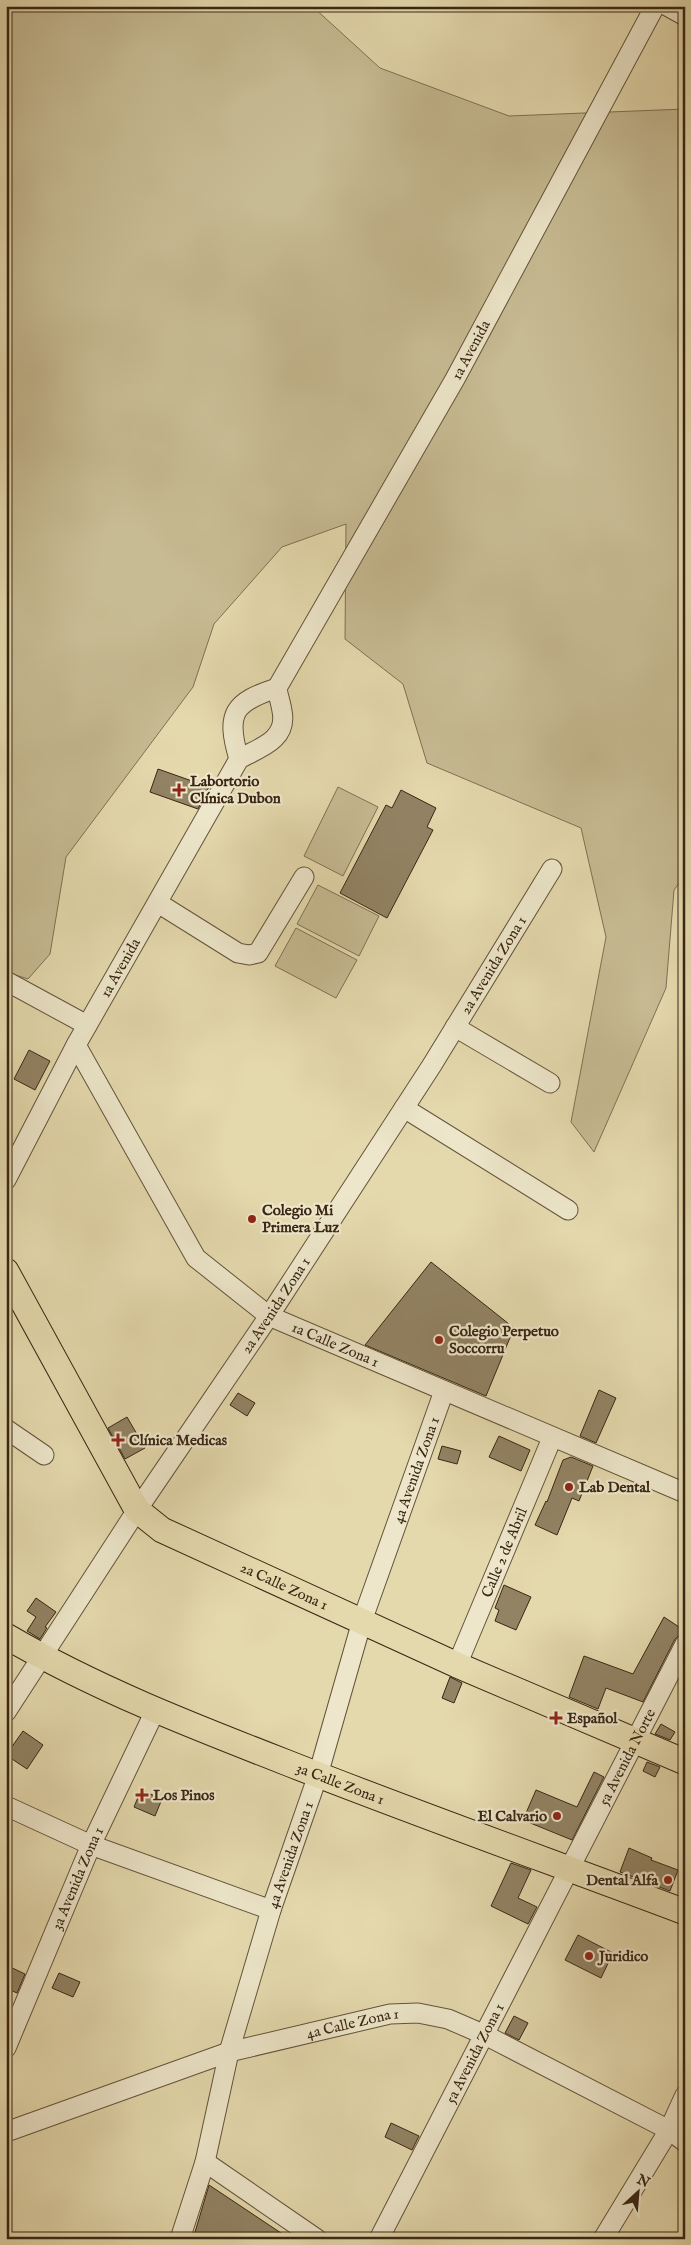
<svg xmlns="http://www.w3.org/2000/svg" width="691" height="2245" font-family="'IM FELL English',serif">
<rect width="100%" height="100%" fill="#e4d9ad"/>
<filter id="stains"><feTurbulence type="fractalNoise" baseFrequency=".004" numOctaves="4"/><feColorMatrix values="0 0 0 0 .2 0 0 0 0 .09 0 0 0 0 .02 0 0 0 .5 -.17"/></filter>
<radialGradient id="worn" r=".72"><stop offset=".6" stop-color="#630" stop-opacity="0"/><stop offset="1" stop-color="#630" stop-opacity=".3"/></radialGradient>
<path fill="#c7bb93" stroke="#807054" d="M13 6H312L380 68 509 116 685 109V875L674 890 666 988 594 1152 571 1122 606 937 581 828 427 763 403 684 345 639 346 524 282 547 214 624 193 687 66 857 50 954 28 979 6 972V19Z
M338 787 378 807 343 876 304 856Z
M318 885 379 916 359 956 297 924Z
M296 928 357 960 336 998 275 966Z"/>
<path fill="#928364" stroke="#392614" d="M158 769 209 787 198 809 150 792Z
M401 790 436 808 427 827 433 830 387 918 340 893 386 805 392 808Z
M29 1050 50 1061 35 1090 14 1079Z
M431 1262 514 1328 486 1396 365 1345Z
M599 1390 616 1398 596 1443 580 1436Z
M238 1393 255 1403 247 1416 230 1405Z
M127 1417 145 1448 125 1459 108 1428Z
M499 1436 530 1450 521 1471 489 1457Z
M442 1446 461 1451 457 1464 438 1459Z
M571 1457 593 1466 579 1501 572 1498 557 1535 535 1525 546 1501 547 1502 563 1460Z
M504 1585 531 1597 516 1630 495 1621 499 1610 495 1608Z
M36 1598 56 1612 45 1627 47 1628 40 1639 27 1631 36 1617 27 1611Z
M664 1617 685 1631 675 1639 643 1702 606 1688 598 1709 569 1697 584 1656 633 1674Z
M450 1677 462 1683 454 1703 442 1698Z
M661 1724 675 1732 670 1740 655 1734Z
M23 1731 43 1745 27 1769 6 1755Z
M647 1762 660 1767 655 1777 643 1771Z
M594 1772 604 1777 572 1840 523 1820 536 1790 577 1807Z
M141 1790 162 1799 155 1816 134 1807Z
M629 1848 652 1858 651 1860 678 1870 670 1891 620 1872Z
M511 1863 531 1870 518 1898 537 1907 528 1924 491 1906Z
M578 1935 613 1953 601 1978 565 1960Z
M6 1965 25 1974 17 1993 6 1988Z
M59 1973 80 1982 73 1997 52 1988Z
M514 2016 528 2023 519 2040 505 2033Z
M391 2123 419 2136 412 2150 385 2137Z
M209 2185 290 2239H193Z"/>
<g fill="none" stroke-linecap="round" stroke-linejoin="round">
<g stroke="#64533a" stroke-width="21">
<g id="minor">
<path d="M667 6 685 16"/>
<path d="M239 759C225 713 234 702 277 688"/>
<path d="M158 903 238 953 249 955 258 953 304 877"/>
<path d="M6 981 87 1025"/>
<path d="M455 1027 550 1083"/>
<path id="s1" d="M76 1045 196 1258 269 1316 685 1493"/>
<path d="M404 1108 568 1210"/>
<path id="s2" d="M6 1180 76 1045 239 759C259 748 288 740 282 711 281 703 278 696 277 688L455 379 655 6"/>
<path d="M6 1429 44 1455"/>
<path id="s3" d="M457 1665 552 1438"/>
<path id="s4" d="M6 1712 137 1510 269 1316 432 1065 552 869"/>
<path d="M6 1806 91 1845 271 1910"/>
<path id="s5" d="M6 2048 91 1845 155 1711"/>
<path id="s6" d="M6 2132 229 2052 390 2014 418 2013 448 2019 485 2035 669 2130 685 2142"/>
<path d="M205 2162 317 2239"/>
<path id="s7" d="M180 2239 205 2162 229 2052 271 1910 318 1775 362 1621 444 1391"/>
<path id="s8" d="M379 2239 685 1644"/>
<path d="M603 2239 669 2130 685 2095"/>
</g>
</g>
<g stroke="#392614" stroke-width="27">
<g id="major">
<path id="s9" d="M6 1271 137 1510 162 1530 457 1665 685 1762"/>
<path id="s10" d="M6 1636C95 1688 190 1725 285 1762 417 1814 552 1862 685 1912"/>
</g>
</g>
<use href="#minor" stroke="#ede6ca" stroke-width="19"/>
<use href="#major" stroke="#e4d9ad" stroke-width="25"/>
</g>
<g fill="#8f2418" stroke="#ede6ca" stroke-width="2">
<path d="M176.5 782.5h5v5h5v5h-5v5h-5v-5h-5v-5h5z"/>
<circle cx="252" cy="1219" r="5"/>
<circle cx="439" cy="1340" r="5"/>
<path d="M115.5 1432.5h5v5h5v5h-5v5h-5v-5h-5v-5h5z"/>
<circle cx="569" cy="1487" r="5"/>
<path d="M553.5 1710.5h5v5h5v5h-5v5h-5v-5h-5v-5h5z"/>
<path d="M139.5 1787.5h5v5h5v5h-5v5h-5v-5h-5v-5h5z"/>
<circle cx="557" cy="1816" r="5"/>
<circle cx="668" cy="1880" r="5"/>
<circle cx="589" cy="1956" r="5"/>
</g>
<g text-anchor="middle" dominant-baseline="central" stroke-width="4.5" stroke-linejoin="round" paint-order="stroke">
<g font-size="15" fill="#392614" stroke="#ede6ca">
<text stroke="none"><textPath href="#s2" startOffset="965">1a Avenida</textPath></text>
<text stroke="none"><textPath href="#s4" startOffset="892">2a Avenida Zona 1</textPath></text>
<text stroke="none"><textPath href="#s2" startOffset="241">1a Avenida</textPath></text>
<text stroke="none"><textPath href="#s4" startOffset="488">2a Avenida Zona 1</textPath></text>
<text stroke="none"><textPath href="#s1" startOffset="410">1a Calle Zona 1</textPath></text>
<text stroke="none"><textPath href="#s7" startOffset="805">4a Avenida Zona 1</textPath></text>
<text stroke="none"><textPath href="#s3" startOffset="122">Calle 2 de Abril</textPath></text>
<text stroke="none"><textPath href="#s9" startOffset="439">2a Calle Zona 1</textPath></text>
<text stroke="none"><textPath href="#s8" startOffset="542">5a Avenida Norte</textPath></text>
<text stroke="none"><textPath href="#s10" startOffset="366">3a Calle Zona 1</textPath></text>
<text stroke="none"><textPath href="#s7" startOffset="400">4a Avenida Zona 1</textPath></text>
<text stroke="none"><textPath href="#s5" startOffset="184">3a Avenida Zona 1</textPath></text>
<text stroke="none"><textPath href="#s6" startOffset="364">4a Calle Zona 1</textPath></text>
<text stroke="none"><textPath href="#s8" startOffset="209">5a Avenida Zona 1</textPath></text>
</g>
<g font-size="15" font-weight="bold" fill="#392614" stroke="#ede6ca" text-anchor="start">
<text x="190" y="781">Labortorio<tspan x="190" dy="17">Clínica Dubon</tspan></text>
<text x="262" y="1210">Colegio Mi<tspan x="262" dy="17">Primera Luz</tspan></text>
<text x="449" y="1331">Colegio Perpetuo<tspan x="449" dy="17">Soccorru</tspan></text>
<text x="129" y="1440">Clínica Medicas</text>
<text x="579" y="1487">Lab Dental</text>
<text x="567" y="1718">Español</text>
<text x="153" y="1795">Los Pinos</text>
<text x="547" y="1816" text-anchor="end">El Calvario</text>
<text x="658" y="1880" text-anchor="end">Dental Alfa</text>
<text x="599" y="1956">Juridico</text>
</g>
</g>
<rect width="691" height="2245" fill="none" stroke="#e4d9ad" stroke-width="25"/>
<rect x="8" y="8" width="676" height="2230" fill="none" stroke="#392614" stroke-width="2.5"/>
<rect x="12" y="12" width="666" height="2220" fill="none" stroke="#392614"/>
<g transform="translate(638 2192) rotate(26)" stroke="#ede6ca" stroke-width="4" paint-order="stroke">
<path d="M0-4L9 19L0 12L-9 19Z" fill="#392614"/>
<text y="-8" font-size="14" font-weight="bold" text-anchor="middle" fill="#392614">N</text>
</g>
<rect width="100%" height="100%" filter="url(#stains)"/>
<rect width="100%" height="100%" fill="url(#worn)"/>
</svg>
